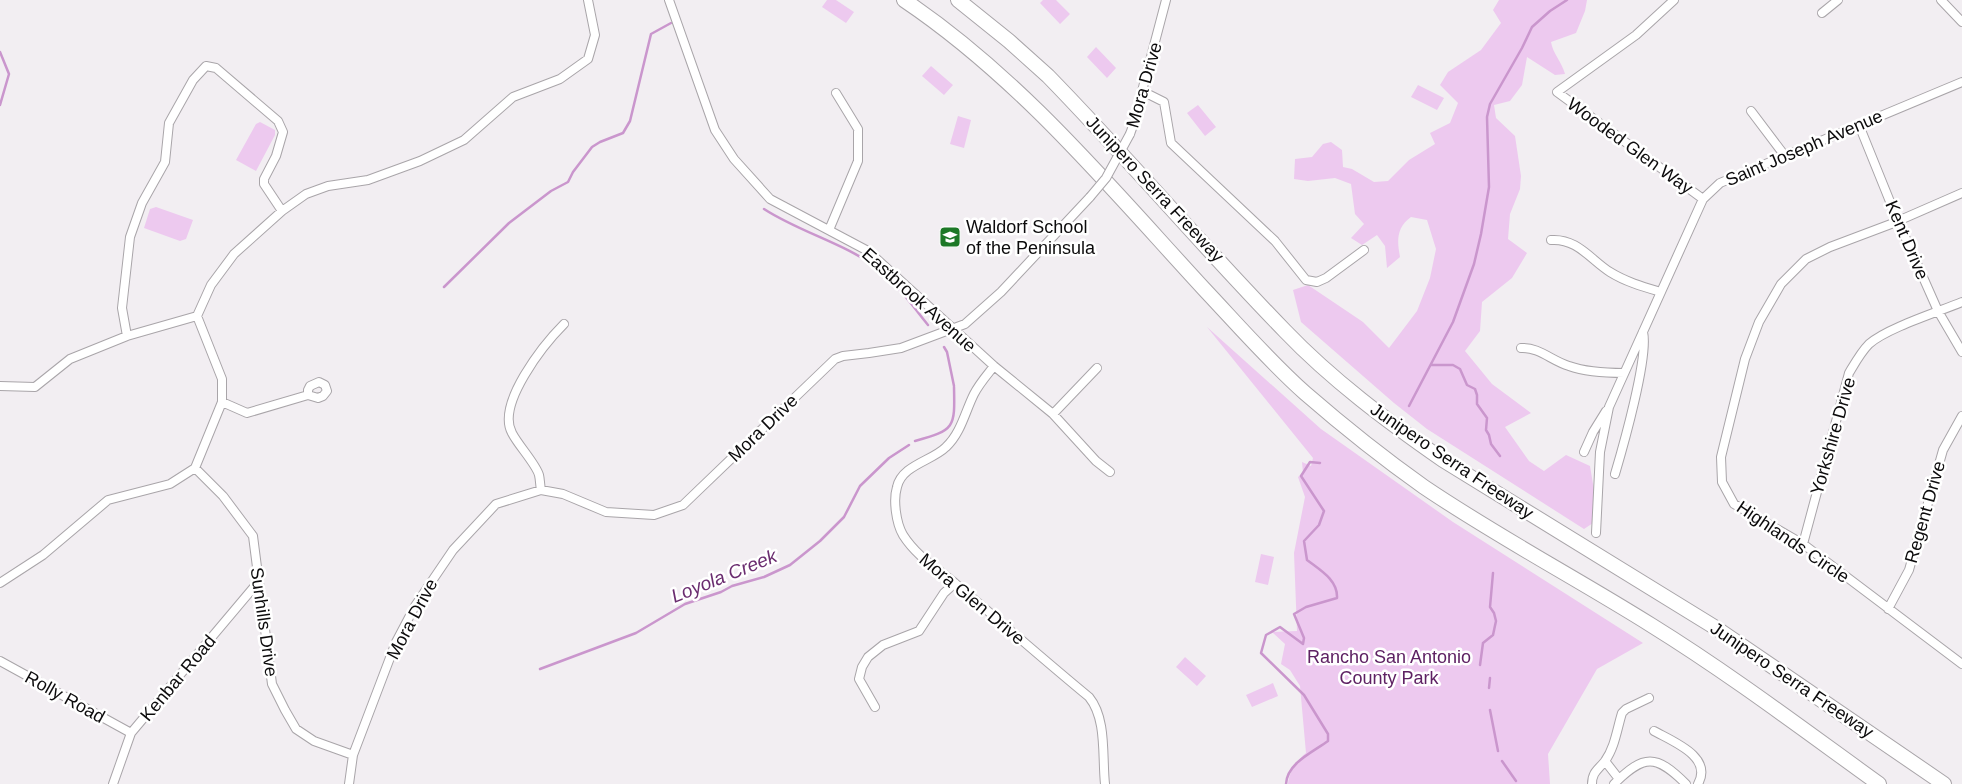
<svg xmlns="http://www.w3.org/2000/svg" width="1962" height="784" font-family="Helvetica,sans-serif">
<rect width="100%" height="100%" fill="#f2eef2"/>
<path fill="#edc9ef" d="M827 0H836L854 12 846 23 822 7Z
M1043 0H1056L1070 14 1060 24 1040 3Z
M1499 0H1587L1585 11 1576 33 1551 42C1553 54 1562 62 1565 74L1555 75 1527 57 1522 85 1510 101 1494 105 1496 118 1515 136 1521 176 1520 189 1510 214 1508 239 1527 253 1512 278 1482 302 1480 331 1465 351 1492 384 1531 413 1505 427 1529 461 1544 471 1566 455 1590 466 1594 490 1593 523 1584 529 1427 429 1394 403 1301 322 1293 290 1308 285 1363 322 1389 348 1417 311 1430 278 1436 249 1427 220 1411 217C1396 228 1397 241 1400 257L1387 268 1385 246 1377 235 1362 245 1351 238 1364 224 1355 214 1351 184 1335 178 1308 181 1294 179 1295 159 1312 157 1323 144 1331 142 1342 150 1343 167 1352 169 1374 182 1388 181 1409 160 1435 144 1430 133 1450 123 1458 103 1440 85 1448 72 1481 50 1501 23 1493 10Z
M1096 47 1116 68 1107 78 1087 57Z
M931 66 953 85 944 95 922 76Z
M1418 85 1444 98 1437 110 1411 97Z
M1198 105 1216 127 1205 136 1187 113Z
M958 116 971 120 964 148 950 144Z
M260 122 275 130V135L256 171 236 160 256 124Z
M156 207 193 220 186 239 180 241 144 228 150 209Z
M1207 327 1321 429 1453 522 1643 643 1597 669 1548 754 1550 784H1288C1289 772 1297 760 1306 753L1300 686 1290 670 1281 664 1285 644 1272 632 1297 631 1294 553 1305 497 1298 477 1303 473 1302 462 1311 466 1313 458Z
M1261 554 1274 557 1268 585 1255 582Z
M1185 657 1206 676 1197 686 1176 667Z
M1273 683 1278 696 1252 707 1246 695Z"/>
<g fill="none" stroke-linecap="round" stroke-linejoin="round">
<path stroke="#ca96cd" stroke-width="2.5" d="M0 52 9 74 0 105
M764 209C801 233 845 243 880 270 899 285 913 307 928 325
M444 287 509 223 551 191 568 182 573 172 592 147 600 142 623 133 630 121 651 34 671 23
M944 347 947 352 954 386
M1432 365H1453L1460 369 1467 385 1475 389 1477 395V404L1487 418 1486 430 1489 435 1491 444 1500 456
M1409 406 1453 322 1474 264 1481 234 1489 187 1487 117 1490 104 1522 48 1532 27 1550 11 1567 0
M915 441C955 430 955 428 954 387
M1480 665 1483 643 1493 635 1496 621 1494 613 1490 607 1493 573
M540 669 636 633 685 604 721 592 732 586 764 577 790 565 820 541 844 517 860 486 889 458 909 445
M1489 688 1490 678
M1490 710 1498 751
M1502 761 1516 781
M1286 784C1287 763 1313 752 1328 741V734L1304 695 1261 653 1266 635 1280 627 1303 644 1304 638 1294 614 1306 607 1337 598C1338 580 1320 570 1307 560L1304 541 1319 525 1324 511 1301 476 1310 462 1320 463"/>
<g stroke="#a9a5a9" stroke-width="10">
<path id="street" d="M669 0 715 130 734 159 770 199 868 251 994 366 1053 414 1096 461 1110 472
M1674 0 1636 35 1557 92 1703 199
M1941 0 1962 22
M1822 13 1838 0
M1142 91 1164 102 1171 143 1275 241 1306 280 1317 282 1326 278 1364 250
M1751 111 1785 156
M1859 125 1895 214 1938 311 1962 352
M1130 134 1139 109 1142 91 1166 0
M1962 193 1891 224 1830 247 1806 259 1781 284 1759 322 1745 359 1721 457 1722 482 1734 504 1803 544 1962 664
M829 230 858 161V129L836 93
M1551 240C1577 238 1591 260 1610 272 1626 282 1644 287 1661 292
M127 336 122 308 130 237 142 203 165 162 169 123 193 80 206 66 216 68 278 121 283 132 276 156 264 179V184L282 211
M1521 348C1539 347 1552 361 1569 366 1586 372 1606 373 1624 373
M994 366C987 375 979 384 974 394 965 412 961 433 946 447 932 461 902 465 897 487 893 500 896 523 903 535 917 557 937 568 956 584 1000 621 1044 660 1089 697 1107 719 1102 756 1105 784
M0 386 35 387 70 359 127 336 197 316
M222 402 247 413 308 395 318 398 323 396 327 391 325 385 319 382 310 386 308 390V395
M1053 414 1097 368
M1584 452 1593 432 1606 411
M195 468 223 496 253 536 272 684 285 710 296 729 314 741 353 755
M1615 474C1623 447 1649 356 1643 332
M541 490C540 485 540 479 539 475 536 464 518 445 512 433 496 404 544 344 564 324
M1596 533 1600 452 1609 407 1703 199 1720 183 1962 82
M1803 544 1849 373C1855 363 1861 352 1869 344 1887 328 1938 312 1962 302
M0 583 43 555 108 500 170 484 195 468 222 402V379L197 316 211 285 234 254 282 211 306 194 328 186 368 180 420 161 464 140 513 97 560 79 588 59 595 35 588 0
M1888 609 1909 570 1943 450 1962 416
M0 661 131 733
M875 707 859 679 862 667 868 657 883 645 919 631 944 593 955 583
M1654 731C1674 742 1713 757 1698 784
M1605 761 1619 779
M113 784 131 733 259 581
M349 784 353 755 396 642 415 606 453 550 496 504 541 490 563 494 606 512 654 515 683 505 835 359 843 356 869 353 901 348 965 324 1001 292 1090 197
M1592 784C1592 772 1598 770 1605 761 1615 747 1617 729 1622 713L1626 709 1649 698
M1614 784C1644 754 1656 754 1686 784"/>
</g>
<g stroke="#a9a5a9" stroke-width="16">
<path id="highway" d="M904 0C1020 78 1110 187 1204 289 1237 324 1269 361 1305 393 1343 426 1383 458 1424 487 1498 537 1576 578 1651 625 1730 674 1804 730 1879 784
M958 0 1009 41 1048 76C1129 159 1204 248 1285 331 1332 380 1387 421 1443 460L1716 628 1944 784"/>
</g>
<use href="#street" stroke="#fff" stroke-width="8"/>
<use href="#highway" stroke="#fff" stroke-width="14"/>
<g stroke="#a9a5a9" stroke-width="10" stroke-linecap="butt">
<path id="street-bridge" d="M1090 197 1106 178 1130 134"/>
</g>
<use href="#street-bridge" stroke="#fff" stroke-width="8"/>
</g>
<defs>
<g id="school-square" transform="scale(1.125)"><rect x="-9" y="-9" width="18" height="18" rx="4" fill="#1d7827" stroke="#fff"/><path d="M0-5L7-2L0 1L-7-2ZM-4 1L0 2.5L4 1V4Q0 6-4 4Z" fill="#fff"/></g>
</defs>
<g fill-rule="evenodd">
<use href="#school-square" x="950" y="237"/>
</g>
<g text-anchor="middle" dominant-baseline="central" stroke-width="5" stroke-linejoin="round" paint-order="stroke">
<g font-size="18" fill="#0c0b0c" stroke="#fff">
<text transform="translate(1144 85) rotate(-74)">Mora Drive</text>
<text transform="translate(1630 146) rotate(36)">Wooded Glen Way</text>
<text transform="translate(1804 148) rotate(-23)">Saint Joseph Avenue</text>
<text transform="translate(1155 189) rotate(47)">Junipero Serra Freeway</text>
<text transform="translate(1907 240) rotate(67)">Kent Drive</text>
<text transform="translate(919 300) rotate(42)">Eastbrook Avenue</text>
<text transform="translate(763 428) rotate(-44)">Mora Drive</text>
<text transform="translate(1833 436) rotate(-74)">Yorkshire Drive</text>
<text transform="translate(1452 461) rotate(34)">Junipero Serra Freeway</text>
<text transform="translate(1925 512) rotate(-74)">Regent Drive</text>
<text transform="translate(1793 542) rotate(34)">Highlands Circle</text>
<text transform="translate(972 599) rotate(40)">Mora Glen Drive</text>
<text transform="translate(412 619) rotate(-62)">Mora Drive</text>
<text transform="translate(264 622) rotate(82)">Sunhills Drive</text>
<text transform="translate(178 678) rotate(-50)">Kenbar Road</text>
<text transform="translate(1792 680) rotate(34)">Junipero Serra Freeway</text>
<text transform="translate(65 697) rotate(29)">Rolly Road</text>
</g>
<g font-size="18" fill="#0c0b0c" stroke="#fff" text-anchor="start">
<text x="966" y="227">Waldorf School<tspan x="966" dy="21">of the Peninsula</tspan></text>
</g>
<g font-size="18" fill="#5e2163" stroke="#fff">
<text x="1389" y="657">Rancho San Antonio<tspan x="1389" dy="21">County Park</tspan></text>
</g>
<g font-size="19" font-style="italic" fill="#6b2d70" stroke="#fff">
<text transform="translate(724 576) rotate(-22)">Loyola Creek</text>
</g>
</g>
</svg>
